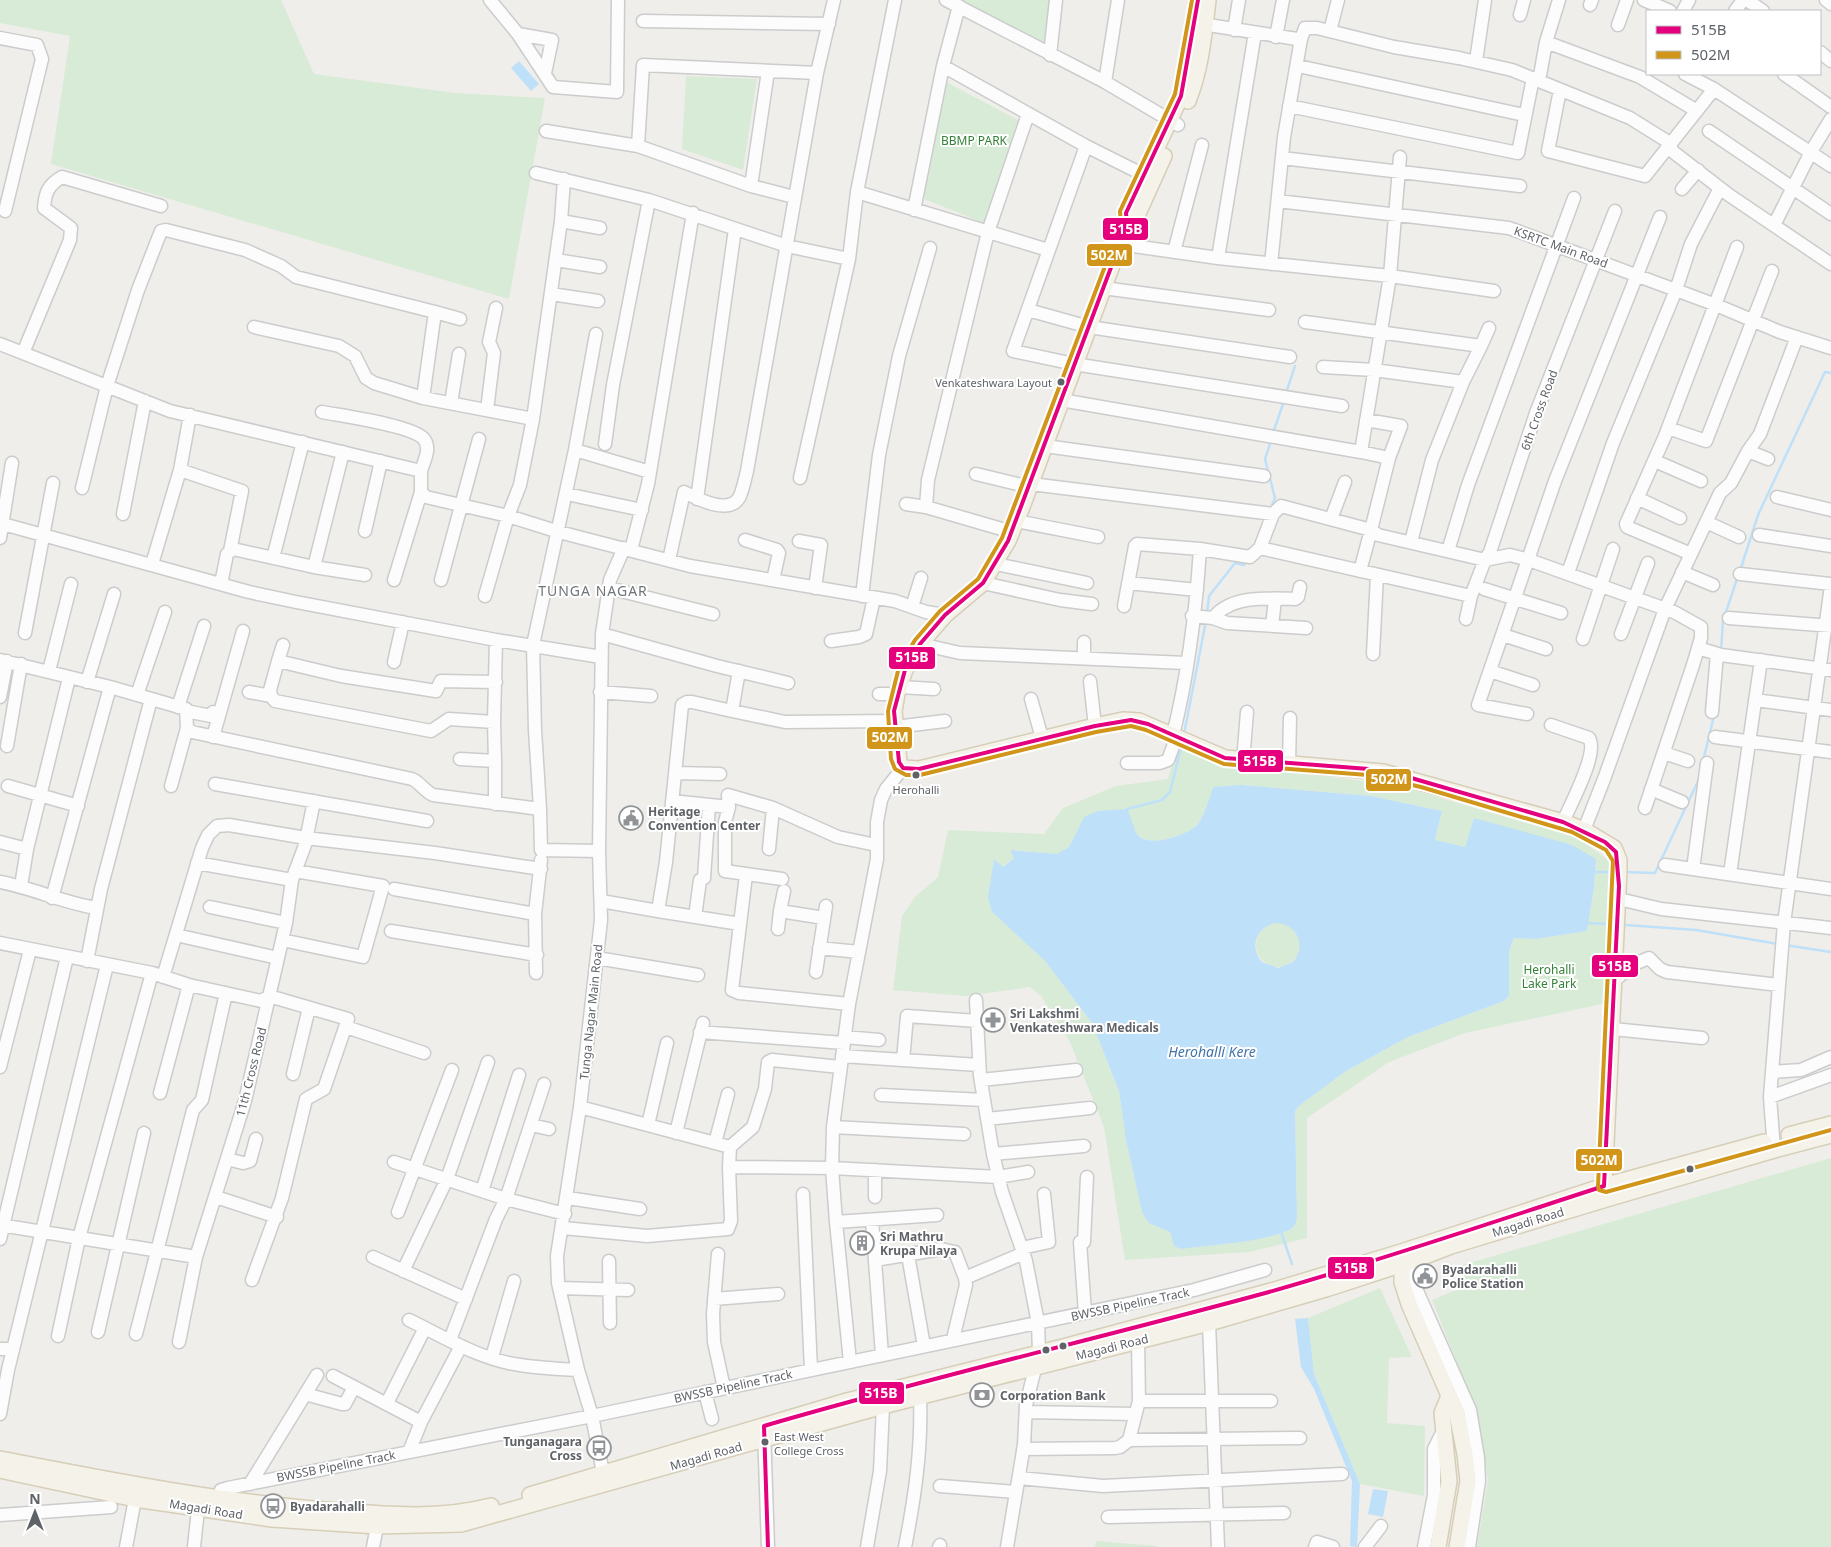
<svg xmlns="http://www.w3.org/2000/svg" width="1831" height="1547" font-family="'Noto Sans',sans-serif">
<rect width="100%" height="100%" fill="#efeeea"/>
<path fill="#d8ebd6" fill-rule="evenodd" d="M0 0H281L314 74 455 93 545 98 509 299 51 164 70 36 0 23Z
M955 0H1050L1045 45Z
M686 76 757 79 743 170 682 149Z
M946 82 1020 121 984 223 924 199Z
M1178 742 1213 761 1399 786 1578 838 1611 862 1607 1003 1465 1033 1389 1062 1307 1118V1238L1249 1252 1125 1260 1104 1127 1070 1042 1041 996 1030 987 966 996 893 990 902 916 915 897 938 877 948 830 1044 834 1063 808 1116 786 1168 779ZM1241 785 1371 796 1442 811 1435 841 1465 847 1474 818 1596 860 1594 888 1587 931 1536 939 1514 938 1509 951V996L1504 1001 1408 1037 1346 1071 1300 1105 1295 1111 1297 1217C1296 1223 1295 1227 1289 1230 1259 1243 1214 1244 1181 1249L1174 1246 1170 1232 1150 1223 1142 1212 1126 1140 1119 1091 1092 1023 1045 961 992 912 994 859 1002 867 1014 858 1010 850 1057 854 1069 847 1084 817 1127 809C1130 817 1133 827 1137 834 1148 849 1189 835 1198 824 1205 814 1209 799 1213 787Z
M1256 945a22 22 0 1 1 44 0a22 22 0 1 1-44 0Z
M1831 1158V1547H1477L1488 1480 1476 1410 1432 1300 1461 1288 1459 1266Z
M1380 1288 1412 1357 1389 1358 1387 1423 1425 1426 1424 1496 1360 1484 1314 1374 1308 1318Z
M1096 1541 1157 1546 1158 1547H1095Z"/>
<path fill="#bfe0f9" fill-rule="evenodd" d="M519 61 539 84 531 91 511 68Z
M1241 785 1371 796 1442 811 1435 840 1465 847 1474 818 1572 845 1596 859 1594 888 1587 931 1536 939 1514 938 1509 951V996L1504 1001 1408 1037 1346 1071 1300 1105 1295 1111 1297 1217C1296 1223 1295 1227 1289 1230 1260 1243 1213 1244 1181 1249L1174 1246 1170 1232 1149 1223 1142 1212 1126 1140 1119 1091 1092 1023 1045 961 992 912 988 898 994 859 1003 867 1014 858 1010 850 1057 854 1069 847 1084 817 1098 811 1127 809C1131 816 1133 827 1137 834 1148 849 1189 835 1198 824 1205 814 1209 799 1213 787ZM1276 923C1297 924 1307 945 1293 962L1278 968 1262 962C1249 947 1256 927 1276 923Z
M1308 1318 1314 1374 1360 1484 1357 1547 1350 1546 1352 1481 1314 1389 1301 1367 1295 1319Z
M1373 1489 1388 1491 1383 1517 1368 1514Z"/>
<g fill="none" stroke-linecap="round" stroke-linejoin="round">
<path stroke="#bfe0f9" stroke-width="2.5" d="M1286 393 1295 366
M1273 433 1284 401
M1270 510 1275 498 1265 459 1271 441
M1740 571 1758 515 1825 372 1831 373
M1207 613 1209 596 1235 563 1244 565 1247 560
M1721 651 1723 621 1738 576
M1184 734 1206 621
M1703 761 1714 716
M1127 812V809L1162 800 1170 792 1182 744
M1595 872H1614
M1624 872 1655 873 1699 779
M1588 923 1611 924
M1626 925 1696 930 1778 944
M1785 945 1831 952
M1280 1229 1292 1264"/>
<g stroke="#cbcccc" stroke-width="15">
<path id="minor" d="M490 0 518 34 553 87 617 92 618 0
M946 0 1105 82 1178 125
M1644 0 1670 11
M1747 0 1763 11
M1826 0 1831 4
M1590 5 1592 0
M1683 11 1689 0
M1735 11 1743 0
M1520 15 1524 0
M643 21 829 24
M1196 23 1297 39H1301L1305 28H1317L1394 47 1459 58 1512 70 1630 118 1670 143 1672 151 1729 195 1831 264
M1618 25 1627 0
M1234 30 1239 0
M1330 31 1338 0
M518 34 552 40 545 73
M1276 37 1283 0
M0 38 37 45 42 59 5 211
M1546 42 1640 77 1697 111
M1820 52 1831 61
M1050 55 1056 0
M1476 61 1485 0
M943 66 1086 146 1152 179
M1298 66 1524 115
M1685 74 1714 89 1831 166
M1784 74 1831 107
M1539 81 1546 42 1559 0
M1105 82 1118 0
M1560 90 1548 151 1645 176 1714 89
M1289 106 1518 153 1533 78
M546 131 638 146 751 186 794 197
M1709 131 1831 214
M638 146 643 65 817 73
M1086 146 1013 351 1074 364 1342 406
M1282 158 1520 186
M536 173 649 200 787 246 849 259
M751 186 768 71
M1682 189 1698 170
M857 192 1048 250
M1278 201 1509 228 1716 305 1780 332 1831 348
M914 210 943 66 959 6
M561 221 600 228
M1774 225 1812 150 1831 119
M1119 244 1218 258 1390 276 1494 291
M1174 252 1202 145
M1218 258 1255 33
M556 260 600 267
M1271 264 1284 137 1301 39
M1103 288 1269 310
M551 294 598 301
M1028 310 1089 327 1290 357
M435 312 460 319
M1305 322 1481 346 1463 382 1432 460 1411 542
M254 327 339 346 355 356 366 378 374 383 423 398
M0 344 170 411 421 471V492L426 497 508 516 559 532 690 566 895 601 926 612 945 615
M1481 346 1489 328
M23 353 70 240 71 228 44 208C45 193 48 185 62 177L161 206
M1323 367 1374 370 1463 382
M1061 400 1361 452 1390 276 1400 157
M451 403 459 354
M487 410 494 353 489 342 496 308
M322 412C343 416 410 425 423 438 432 447 424 461 421 471
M1366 420 1401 426 1389 458
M1668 428 1706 441 1772 271
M605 444 613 385 649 200
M1045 446 1264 476
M575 450 596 334
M1748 451 1768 459
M1361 452 1389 458 1371 530 1378 535 1485 560 1510 555 1529 560 1674 612 1701 627V638L1693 665 1645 808
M1655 461 1701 481
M180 470 242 491 230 551
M976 474 1030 487
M800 478 849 259 857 192 895 0
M1031 484 1273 514
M82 488 107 386 138 290 161 231 166 230 245 250 281 266 296 277 435 312 423 398 533 419
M567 494 642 510
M1777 497 1831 510
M1637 498 1680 518
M697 499 735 229
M906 504 926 507 1012 532
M926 507 928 480 988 232 1028 114
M123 514 145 401
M1331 519 1345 482
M1016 521 1098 537
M1706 522 1739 537
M3 524 249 592 296 602 496 640 601 657
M365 531 381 461
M1759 535 1831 546
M0 538 12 463
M745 540 777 550 779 553 773 580
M799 541 821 545 815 588
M631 550 648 484 693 213
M1448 551 1468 485 1574 198
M1691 554 1627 527 1626 524 1665 436 1737 247
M273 558 303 442
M669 560 684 492C698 499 728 515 739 498 743 490 745 479 747 471L817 73 834 0
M152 564 180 470 190 415
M996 564 1087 583
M314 567 365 575
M1360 571 1371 530 1281 506 1273 514 1260 548 1471 596 1485 560 1490 552 1536 413 1615 211
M1682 572 1713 585
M1568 573 1613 443 1676 290 1691 244 1720 188
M1740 574 1831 584
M394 580 421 492
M441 580 479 439
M983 583 1060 600 1092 604
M1128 583 1197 590
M221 584 227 554 233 549 314 567 343 452
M609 588 713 614
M1484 589 1561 613
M485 596 508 516 520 485 533 419 561 221 564 179
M862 596 879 455 899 356 930 248
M1124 606 1135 546 1137 544 1200 549
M912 607 921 578
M1192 616 1213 618C1231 595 1268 598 1295 599L1298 597 1300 587
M1213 618 1227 623 1306 628
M1729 618 1831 626
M1466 619 1471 596
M1272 626 1275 599
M25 633 53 483
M602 634 717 666 788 683
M1621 634 1648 563
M1503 635 1546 649
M1583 639 1613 549
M831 641 859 637 866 634 874 598
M920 644 960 653 1186 663
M1698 648 1721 655 1831 670
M1373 654 1377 575
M1084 658V642
M0 660 110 687 186 709 187 728 192 732 412 779C421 783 424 791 433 795L540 809 541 850 599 851
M278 661 283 645
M394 662 403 622
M49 671 71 584
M1490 671 1533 685
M1090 681 1095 726
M87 682 114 594
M899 687 934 689
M249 692 271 696 275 701 431 731 449 719 494 722 496 640
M600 692 651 696
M879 694H897
M137 695 165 612
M271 696 270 690 278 661 341 676 436 691 441 681 496 682
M0 697 7 661
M1031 699 1042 738
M1755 700 1831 710
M178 707 204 626
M186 711 211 716 213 712
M732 711 785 722 894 721
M1712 712 1717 654
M1527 714 1478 705 1555 481 1660 217
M494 722 495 761
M1551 725 1589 738C1599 753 1570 805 1563 822
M895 727 945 721
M1173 735C1188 675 1196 610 1200 549L1250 557 1260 548
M213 737 243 631
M1715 737 1831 752
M7 746 21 664
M1664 753 1688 761
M460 759 495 761V804
M1243 761 1247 712
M1127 763H1160L1168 760 1177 736
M1289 763 1290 718
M675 773 720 774
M215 784 427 821
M8 786 78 806
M171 786 187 728
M1651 789 1682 802
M672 801 729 807
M540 809 535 730 533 645 575 450 650 472
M1584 830 1604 779 1665 609 1720 493 1731 483 1748 451 1760 434 1797 337
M0 842 27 849
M769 849 773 808
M197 863 292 880
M1665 865 1831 889
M1693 869 1707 763
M1730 874 1761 660
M746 875 732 990 739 993 849 1004
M782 879 725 871V822L729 807 728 795 773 808 838 837 876 845
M0 882C33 888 63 903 97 908
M21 886 27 849 69 678
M394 889 535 914
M52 898 110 687
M1619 899 1661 909 1831 928
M601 901 658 911 666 862 682 705 687 702H692L732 711 739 671
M210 907 286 923
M658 911 740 924
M780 911 784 891
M695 917 700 880 704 878 709 805
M778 929 780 911 824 918
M391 931 537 955
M176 935 278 958
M282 940 363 957 383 886 295 871
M0 943 152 973 189 985 261 1001 269 996 348 1019 324 1089 306 1099 282 1198 252 1280
M819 948 859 952
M597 958 698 975
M87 961 101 889 151 699
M816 972 826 906
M536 973 535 914 541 860
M163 977 202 848 208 835 217 826 229 825 306 838 435 853 541 869
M1615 980 1634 964 1649 958 1660 969 1667 972 1779 985
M976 1000 980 1076 993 1154 1002 1192 1026 1261 1038 1323 1039 1352 1026 1405 1024 1445 1007 1547
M346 1027 424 1053
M1613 1029 1702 1038
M700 1032 844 1043
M845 1037 879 1040
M842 1056 979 1065
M903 1060 907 1016 977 1021
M0 1067 30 950
M1772 1072 1801 1070 1831 1057
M293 1074 309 1008
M981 1080 1076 1070
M160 1093 189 985
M881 1095 984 1100
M1770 1097 1831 1075
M580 1107 715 1143 728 1094
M987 1119 1090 1108
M531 1125 549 1129
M648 1125 667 1043
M833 1127 964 1134
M676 1133 703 1023
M715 1143 730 1147 729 1167 832 1168 998 1177 1028 1172
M730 1147 753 1127 765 1089 768 1062 772 1060 840 1067
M1774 1150 1770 1097 1784 923 1831 586
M993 1154 1084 1146
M227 1159 243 1163 250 1161 256 1139
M394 1162 506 1199 565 1214
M875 1170V1197
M482 1191 519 1075
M803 1194 811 1370
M216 1197 277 1217
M568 1198 640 1209
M398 1212 452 1070
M872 1220 882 1355
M836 1222 937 1215
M0 1225 196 1257
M563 1228 647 1236 728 1229 731 1221 729 1167
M0 1239 67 957
M1022 1248 1049 1242 1044 1194
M718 1254 713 1314 714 1342 724 1388
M908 1255 924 1346
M373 1257 466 1299
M875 1260 941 1249 955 1252 965 1278 966 1285 953 1339
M609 1261 610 1323
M1412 1261 1417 1291 1470 1410 1478 1458 1479 1481 1469 1547
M403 1271 447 1179 488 1062
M965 1278 1024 1253
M559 1288 628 1290
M714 1299 778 1294
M1085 1313 1080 1242H1084L1087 1177
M409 1320C444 1337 481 1360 520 1365 539 1368 558 1369 578 1370
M1209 1323 1218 1547
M98 1332 144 1133
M136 1334 193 1110 202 1100 226 993
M58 1336 79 1238 152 973
M450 1340 496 1219 506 1199 544 1084
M179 1342 196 1257 245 1101 286 923 292 880 305 845 314 801
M0 1349H13
M492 1357 514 1281
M850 1362 836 1222 832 1168 833 1127 849 1004 877 859V822L881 800 886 789 903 768
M333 1376 421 1422 409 1452
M705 1392 712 1419
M305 1394 342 1404H345L354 1387
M1139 1401H1271
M387 1403 425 1328
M1026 1412 1134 1414
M0 1414 8 1370 107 965
M421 1422 461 1346
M764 1430 768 1547
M1129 1440 1300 1438
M1023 1449 1115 1448 1120 1447 1129 1440 1139 1401 1138 1340
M1019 1478 1103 1486 1342 1474
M605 1483 592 1416 578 1370 558 1283 557 1256 580 1107 601 920 599 851 602 634 610 580 624 548
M250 1484 317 1375
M940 1486 1016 1492
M216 1507 221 1490 228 1488 592 1416 1194 1290 1265 1270
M0 1515 111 1507
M1108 1517 1284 1513
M126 1547 135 1499
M194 1547 199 1500
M373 1547 377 1526
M867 1547 880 1471 883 1406 881 1399
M905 1547C915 1496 922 1448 920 1396
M939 1547 940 1545
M1315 1547 1317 1542 1333 1547
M1365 1547 1381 1526
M1424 1547 1434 1495V1449L1444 1429"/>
</g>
<g stroke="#d7ceb8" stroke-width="18">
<path id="major" d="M1198 0 1181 96 1126 213 1127 225 1022 507 1008 541 983 583 945 615 920 644 905 670 897 694 894 711 899 762 903 768 919 769 1095 726 1123 720 1139 721 1225 758 1383 772 1563 822 1584 830 1614 848 1619 860V870L1604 1186 1610 1198
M1188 101C1201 69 1204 34 1208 0
M1127 225 1136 218 1164 156
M1789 1135 1831 1124
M1399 1257 1402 1265V1282L1409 1304 1457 1414 1465 1454 1468 1481 1457 1547
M0 1459C113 1481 225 1503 340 1511 390 1515 442 1519 491 1506
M0 1470 135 1499 272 1519 377 1526 461 1524 883 1406 1209 1323 1329 1288 1412 1261 1451 1246 1610 1198 1774 1150 1831 1135
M530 1495 847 1401 1063 1347 1271 1291 1398 1253 1604 1186 1764 1142
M1438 1547 1449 1481 1442 1413 1449 1396"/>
</g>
<use href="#minor" stroke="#fdfcfc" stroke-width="12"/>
<use href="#major" stroke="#f4f2e9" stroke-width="15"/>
<g stroke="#fff" stroke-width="8">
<path id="bus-1" d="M768 1547 764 1426C931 1377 1101 1338 1269 1292 1382 1260 1493 1222 1604 1186L1619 886 1616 852 1605 842 1563 822 1401 775 1369 769 1225 758 1148 724 1131 720 1095 726 919 769 903 768 899 762 894 711 905 670 920 644 945 615 983 583 1008 541 1127 225 1126 213 1181 96 1198 0"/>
</g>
<g stroke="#fff" stroke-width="8">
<path id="bus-2" d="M1192 0 1175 94 1120 211 1121 224 1002 538 978 579 940 611 915 640 899 667 888 711 891 759 895 769 906 775H920L1096 732 1131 726 1146 730 1224 764 1368 775 1421 787 1572 832 1606 850 1613 861 1598 1186 1599 1190 1606 1192 1831 1130"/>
</g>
<use href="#bus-1" stroke="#e5007d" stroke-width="4"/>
<use href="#bus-2" stroke="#d1951a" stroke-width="4"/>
</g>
<defs>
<g id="civic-ring" transform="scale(1.25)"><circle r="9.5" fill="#fff" stroke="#919496" stroke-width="1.5"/><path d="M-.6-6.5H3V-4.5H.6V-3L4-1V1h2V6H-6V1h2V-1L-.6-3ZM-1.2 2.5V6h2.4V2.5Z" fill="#919496"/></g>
<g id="pharmacy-ring" transform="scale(1.25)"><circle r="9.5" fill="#fff" stroke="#919496" stroke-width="1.5"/><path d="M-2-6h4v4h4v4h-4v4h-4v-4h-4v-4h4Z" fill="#919496"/></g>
<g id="building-ring" transform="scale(1.25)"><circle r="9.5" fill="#fff" stroke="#919496" stroke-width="1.5"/><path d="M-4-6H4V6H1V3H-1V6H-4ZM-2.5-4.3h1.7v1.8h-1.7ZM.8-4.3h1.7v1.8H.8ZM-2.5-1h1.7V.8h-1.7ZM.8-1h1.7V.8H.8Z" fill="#919496"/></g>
<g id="bank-ring" transform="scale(1.25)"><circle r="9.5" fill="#fff" stroke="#919496" stroke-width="1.5"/><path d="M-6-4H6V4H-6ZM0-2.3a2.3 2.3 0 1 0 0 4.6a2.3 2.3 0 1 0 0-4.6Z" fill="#919496"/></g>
<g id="bus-ring" transform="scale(1.25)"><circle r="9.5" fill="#fff" stroke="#919496" stroke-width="1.5"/><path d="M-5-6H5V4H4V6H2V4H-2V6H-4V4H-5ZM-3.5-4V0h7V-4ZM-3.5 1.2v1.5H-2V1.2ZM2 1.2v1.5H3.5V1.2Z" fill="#919496"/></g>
</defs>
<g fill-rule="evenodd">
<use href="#civic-ring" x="631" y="818"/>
<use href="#pharmacy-ring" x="993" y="1020"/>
<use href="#building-ring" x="862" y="1243"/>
<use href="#civic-ring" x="1425" y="1276"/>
<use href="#bank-ring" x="982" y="1395"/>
<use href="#bus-ring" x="599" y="1448"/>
<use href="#bus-ring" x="273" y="1506"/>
</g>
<g fill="#5f6368" stroke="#fff" stroke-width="2">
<circle cx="1061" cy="382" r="4.5"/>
<circle cx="916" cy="775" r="4.5"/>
<circle cx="1690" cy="1169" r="4.5"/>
<circle cx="1063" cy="1346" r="4.5"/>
<circle cx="1046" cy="1350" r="4.5"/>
<circle cx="765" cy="1442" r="4.5"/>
</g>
<g text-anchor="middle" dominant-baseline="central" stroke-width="4" stroke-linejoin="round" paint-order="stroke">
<g font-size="11" fill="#5f6368" stroke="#fff" text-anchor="end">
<text x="1052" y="382">Venkateshwara Layout</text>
<text x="916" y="789" text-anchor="middle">Herohalli</text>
<text x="774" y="1436" text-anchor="start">East West<tspan x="774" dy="14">College Cross</tspan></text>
</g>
<g font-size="12" fill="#348238" stroke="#fff">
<text x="974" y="140">BBMP PARK</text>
<text x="1549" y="969">Herohalli<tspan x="1549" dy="14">Lake Park</tspan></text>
</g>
<g font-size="12" fill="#5f6368" stroke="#fff">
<text transform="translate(1561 247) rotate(20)">KSRTC Main Road</text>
<text transform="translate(1539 410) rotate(-70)">6th Cross Road</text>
<text transform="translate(591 1012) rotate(-84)">Tunga Nagar Main Road</text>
<text transform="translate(251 1072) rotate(-76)">11th Cross Road</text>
<text transform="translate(1528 1222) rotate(-17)">Magadi Road</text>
<text transform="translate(1130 1304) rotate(-12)">BWSSB Pipeline Track</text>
<text transform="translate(1112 1347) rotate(-14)">Magadi Road</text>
<text transform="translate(733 1386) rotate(-12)">BWSSB Pipeline Track</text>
<text transform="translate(706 1456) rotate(-16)">Magadi Road</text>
<text transform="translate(336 1466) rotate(-11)">BWSSB Pipeline Track</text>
<text transform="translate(206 1509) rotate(9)">Magadi Road</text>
</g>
<g font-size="12" font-weight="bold" fill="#5f6368" stroke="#fff" text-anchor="start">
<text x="648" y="811">Heritage<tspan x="648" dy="14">Convention Center</tspan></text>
<text x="1010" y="1013">Sri Lakshmi<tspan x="1010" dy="14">Venkateshwara Medicals</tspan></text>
<text x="880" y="1236">Sri Mathru<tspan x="880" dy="14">Krupa Nilaya</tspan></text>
<text x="1442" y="1269">Byadarahalli<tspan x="1442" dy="14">Police Station</tspan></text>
<text x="1000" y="1395">Corporation Bank</text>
<text x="582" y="1441" text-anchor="end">Tunganagara<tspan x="582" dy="14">Cross</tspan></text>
<text x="290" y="1506">Byadarahalli</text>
</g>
<g font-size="14" letter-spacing="1" fill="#70757a" stroke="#fff">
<text x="593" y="590">TUNGA NAGAR</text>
</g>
<g font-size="14" font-style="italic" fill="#4174aa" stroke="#fff">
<text x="1212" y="1051">Herohalli Kere</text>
</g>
</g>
<g stroke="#fff" stroke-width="2">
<rect x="1102" y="217" width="47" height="24" rx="5" fill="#e5007d"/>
<rect x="1086" y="243" width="47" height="24" rx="5" fill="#d1951a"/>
<rect x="888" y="646" width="48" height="24" rx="5" fill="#e5007d"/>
<rect x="866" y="726" width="47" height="24" rx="5" fill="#d1951a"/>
<rect x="1237" y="749" width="47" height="24" rx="5" fill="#e5007d"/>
<rect x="1365" y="768" width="47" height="24" rx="5" fill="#d1951a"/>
<rect x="1591" y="954" width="48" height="24" rx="5" fill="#e5007d"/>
<rect x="1575" y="1148" width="48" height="24" rx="5" fill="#d1951a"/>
<rect x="1327" y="1256" width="48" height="24" rx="5" fill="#e5007d"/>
<rect x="858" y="1381" width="47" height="24" rx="5" fill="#e5007d"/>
</g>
<g font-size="14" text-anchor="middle" font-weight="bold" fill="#fff">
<text x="1126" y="234">515B</text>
<text x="1109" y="260">502M</text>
<text x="912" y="662">515B</text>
<text x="890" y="742">502M</text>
<text x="1260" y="766">515B</text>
<text x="1389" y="784">502M</text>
<text x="1615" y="971">515B</text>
<text x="1599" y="1165">502M</text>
<text x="1351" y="1273">515B</text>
<text x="881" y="1398">515B</text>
</g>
<rect x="1646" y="10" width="175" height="65" fill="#ffffff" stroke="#bfc1c3"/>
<rect x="1656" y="26" width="25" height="8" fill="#e5007d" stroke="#bfc1c3"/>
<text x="1691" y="35" font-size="15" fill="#5f6368">515B</text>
<rect x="1656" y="51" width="25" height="8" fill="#d1951a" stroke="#bfc1c3"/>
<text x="1691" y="60" font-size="15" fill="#5f6368">502M</text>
<g transform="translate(35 1512)" stroke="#ffffff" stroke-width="4" paint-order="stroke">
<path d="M0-4L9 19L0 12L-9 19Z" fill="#5f6368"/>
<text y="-8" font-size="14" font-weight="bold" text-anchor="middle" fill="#5f6368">N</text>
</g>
</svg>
